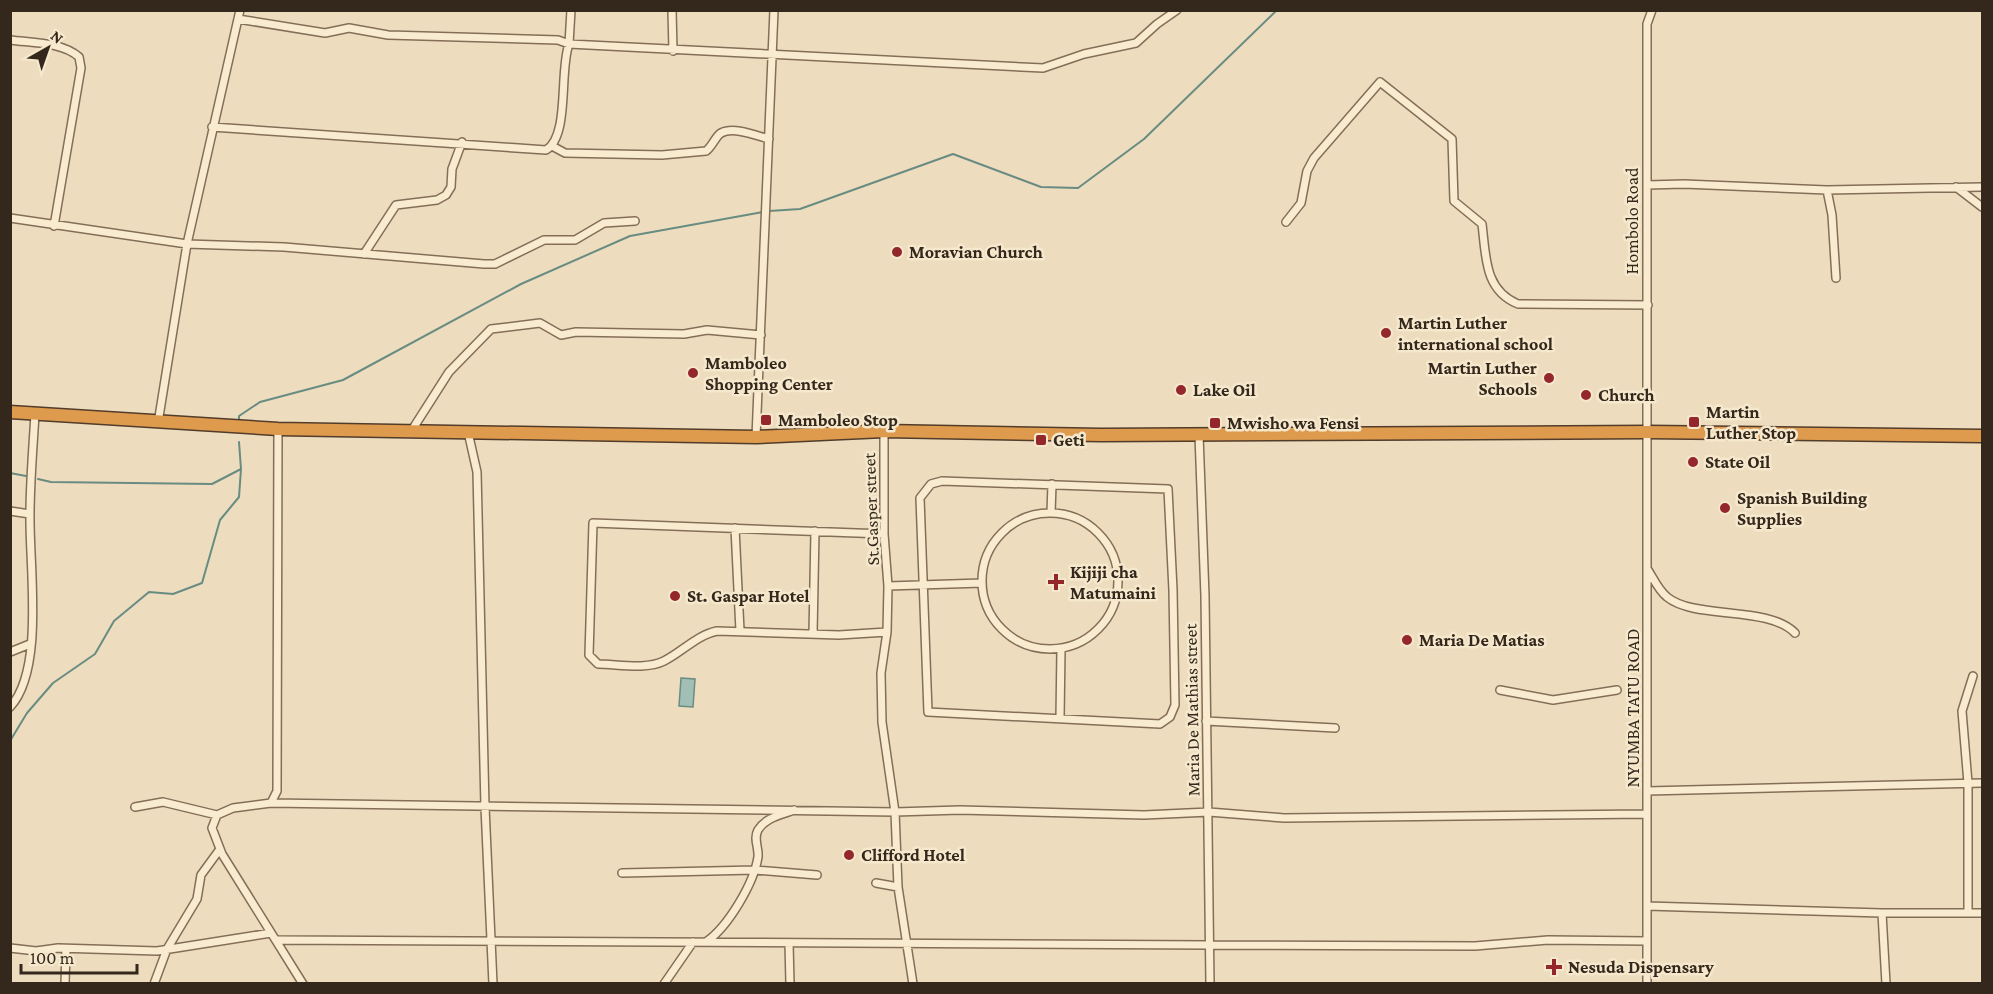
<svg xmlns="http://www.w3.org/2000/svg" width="1993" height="994" font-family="'Crimson Pro',serif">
<rect width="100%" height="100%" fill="#edddbe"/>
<path fill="#a1bfb5" stroke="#698c82" stroke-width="1.5" d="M681 678 695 679 693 707 679 706Z"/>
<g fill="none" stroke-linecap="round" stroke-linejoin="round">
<path stroke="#698c82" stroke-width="2" d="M769 211 800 209 953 154 1041 187 1078 188 1144 139 1277 10
M239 421V416L260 402 343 380 521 284 630 236 763 212
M10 473 26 476
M38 479 51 482 212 484 241 469 239 442
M10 741 27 713 53 683 95 654 114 621 149 592 173 594 202 583 220 520 239 497 241 469"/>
<g stroke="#856e57" stroke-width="10">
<path id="street" d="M672 10 673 51
M238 19 325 33 349 28 388 35 558 40 569 44 571 10
M10 40C32 43 63 42 79 57L81 68 54 226
M212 127 546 150C570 136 559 70 569 44L1043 68 1084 54 1136 43 1157 24 1177 10
M552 146 565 153 662 155 706 151C712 147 715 137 721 133 734 126 757 136 769 139
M1647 185 1684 184 1827 190 1982 187
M1956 187 1982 207
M1827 190 1832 215 1836 278
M10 218 187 244 284 247 484 264H495L544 240H575L604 223 635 221
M1286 222 1301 203 1307 171 1314 158 1380 82 1452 139 1454 201 1482 224C1486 256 1484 290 1518 304L1648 305
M364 254 396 205 437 200 446 195 451 187 452 169 462 142
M158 423 187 244 240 10
M278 429 277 791 271 803 233 808 217 815 212 828 222 854 303 984
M412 430 449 372 491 329 540 323 561 335 576 332 684 334 707 330 761 335
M884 431V534L888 586 887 632 881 673 882 722 895 812 898 887 913 984
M468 432 477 472 485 807 493 984
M1199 435 1205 596 1210 984
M756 437 774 10
M942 481 1168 489 1173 590 1175 705 1170 717 1160 724 928 712 920 498 931 484Z
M10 511 30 514
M1051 513 1052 484
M982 581a68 68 0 1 1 136 0a68 68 0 1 1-136 0Z
M735 528 740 631
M884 534 593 523 589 655 598 664C617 664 646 670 664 661 682 652 697 635 717 631L839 635 887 632
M1648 570C1653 578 1659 591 1667 597 1695 620 1768 605 1795 633
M888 586 982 583
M813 634 815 531
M10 652 30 644
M1500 690 1553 700 1617 690
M10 707C45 670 29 565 30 515 30 482 33 448 35 414
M1060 718 1061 649
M1206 721 1335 728
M1647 791 1982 783
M271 803 895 812 960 810 1144 815 1209 812 1284 818 1647 814
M135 807 163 802 217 815
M622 873 755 870 817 875
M876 883 898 887
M1647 906 1882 913H1982
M1882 913 1886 984
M1968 913V783L1962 711 1973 676
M278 940 1210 945 1475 946 1548 940 1647 941
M706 942C728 927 754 883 758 857 759 847 753 839 758 830 766 817 782 815 794 810
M789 943 790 984
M10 948 36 951 58 948 157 951 271 933
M65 984 66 949
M154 984 167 949 197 899 201 875 220 849
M664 984 693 942
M1647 984V24L1652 10"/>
</g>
<g stroke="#523c2b" stroke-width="15">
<path id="highway" d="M10 412 278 429 756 437 884 431 1101 435 1648 432 1982 436"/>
</g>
<use href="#street" stroke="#f8ebd0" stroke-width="7"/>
<use href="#highway" stroke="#de9a4d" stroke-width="12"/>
</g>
<g fill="#93272c" stroke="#f5e8cd" stroke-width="2">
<circle cx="897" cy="252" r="6"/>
<circle cx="1386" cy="333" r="6"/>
<circle cx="693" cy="373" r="6"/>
<circle cx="1549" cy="378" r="6"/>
<circle cx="1181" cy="390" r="6"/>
<circle cx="1586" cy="395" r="6"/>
<rect x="760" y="414" width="12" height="12" rx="3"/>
<rect x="1688" y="416" width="12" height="12" rx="3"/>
<rect x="1209" y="417" width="12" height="12" rx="3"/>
<rect x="1035" y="434" width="12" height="12" rx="3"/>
<circle cx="1693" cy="462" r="6"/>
<circle cx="1725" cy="508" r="6"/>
<path d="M1053 573h6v6h6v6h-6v6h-6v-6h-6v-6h6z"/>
<circle cx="675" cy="596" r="6"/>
<circle cx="1407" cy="640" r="6"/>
<circle cx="849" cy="855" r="6"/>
<path d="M1551 958h6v6h6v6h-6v6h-6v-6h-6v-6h6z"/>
</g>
<g text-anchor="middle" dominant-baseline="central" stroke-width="5" stroke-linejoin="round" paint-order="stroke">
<g font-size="18" fill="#34271b" stroke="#f5e8cd">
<text transform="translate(1632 221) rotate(-90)">Hombolo Road</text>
<text transform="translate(871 509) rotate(-92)">St.Gasper street</text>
<text transform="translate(1633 708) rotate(-90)">NYUMBA TATU ROAD</text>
<text transform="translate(1192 710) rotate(-91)">Maria De Mathias street</text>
</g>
<g font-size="18" font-weight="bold" fill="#34271b" stroke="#f5e8cd" text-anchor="start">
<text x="909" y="252">Moravian Church</text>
<text x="1398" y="323">Martin Luther<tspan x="1398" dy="21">international school</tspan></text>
<text x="705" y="363">Mamboleo<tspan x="705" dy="21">Shopping Center</tspan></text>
<text x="1537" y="368" text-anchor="end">Martin Luther<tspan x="1537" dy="21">Schools</tspan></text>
<text x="1193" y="390">Lake Oil</text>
<text x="1598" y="395">Church</text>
<text x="1706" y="412">Martin<tspan x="1706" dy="21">Luther Stop</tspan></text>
<text x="778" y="420">Mamboleo Stop</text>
<text x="1227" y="423">Mwisho wa Fensi</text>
<text x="1053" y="440">Geti</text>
<text x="1705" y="462">State Oil</text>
<text x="1737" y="498">Spanish Building<tspan x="1737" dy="21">Supplies</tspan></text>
<text x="1070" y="572">Kijiji cha<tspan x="1070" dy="21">Matumaini</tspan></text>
<text x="687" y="596">St. Gaspar Hotel</text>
<text x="1419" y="640">Maria De Matias</text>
<text x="861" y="855">Clifford Hotel</text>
<text x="1568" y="967">Nesuda Dispensary</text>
</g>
</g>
<rect width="1993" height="994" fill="none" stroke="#34271b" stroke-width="24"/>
<g transform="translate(48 48) rotate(40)" stroke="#f5e8cd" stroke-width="4.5" paint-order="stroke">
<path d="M0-4.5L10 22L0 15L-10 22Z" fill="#34271b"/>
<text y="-9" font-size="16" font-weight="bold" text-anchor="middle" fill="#34271b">N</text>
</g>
<path d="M21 964v9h116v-9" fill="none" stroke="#34271b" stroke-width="3"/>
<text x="30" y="964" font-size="18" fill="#34271b" stroke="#f5e8cd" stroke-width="4.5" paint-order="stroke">100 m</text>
</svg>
